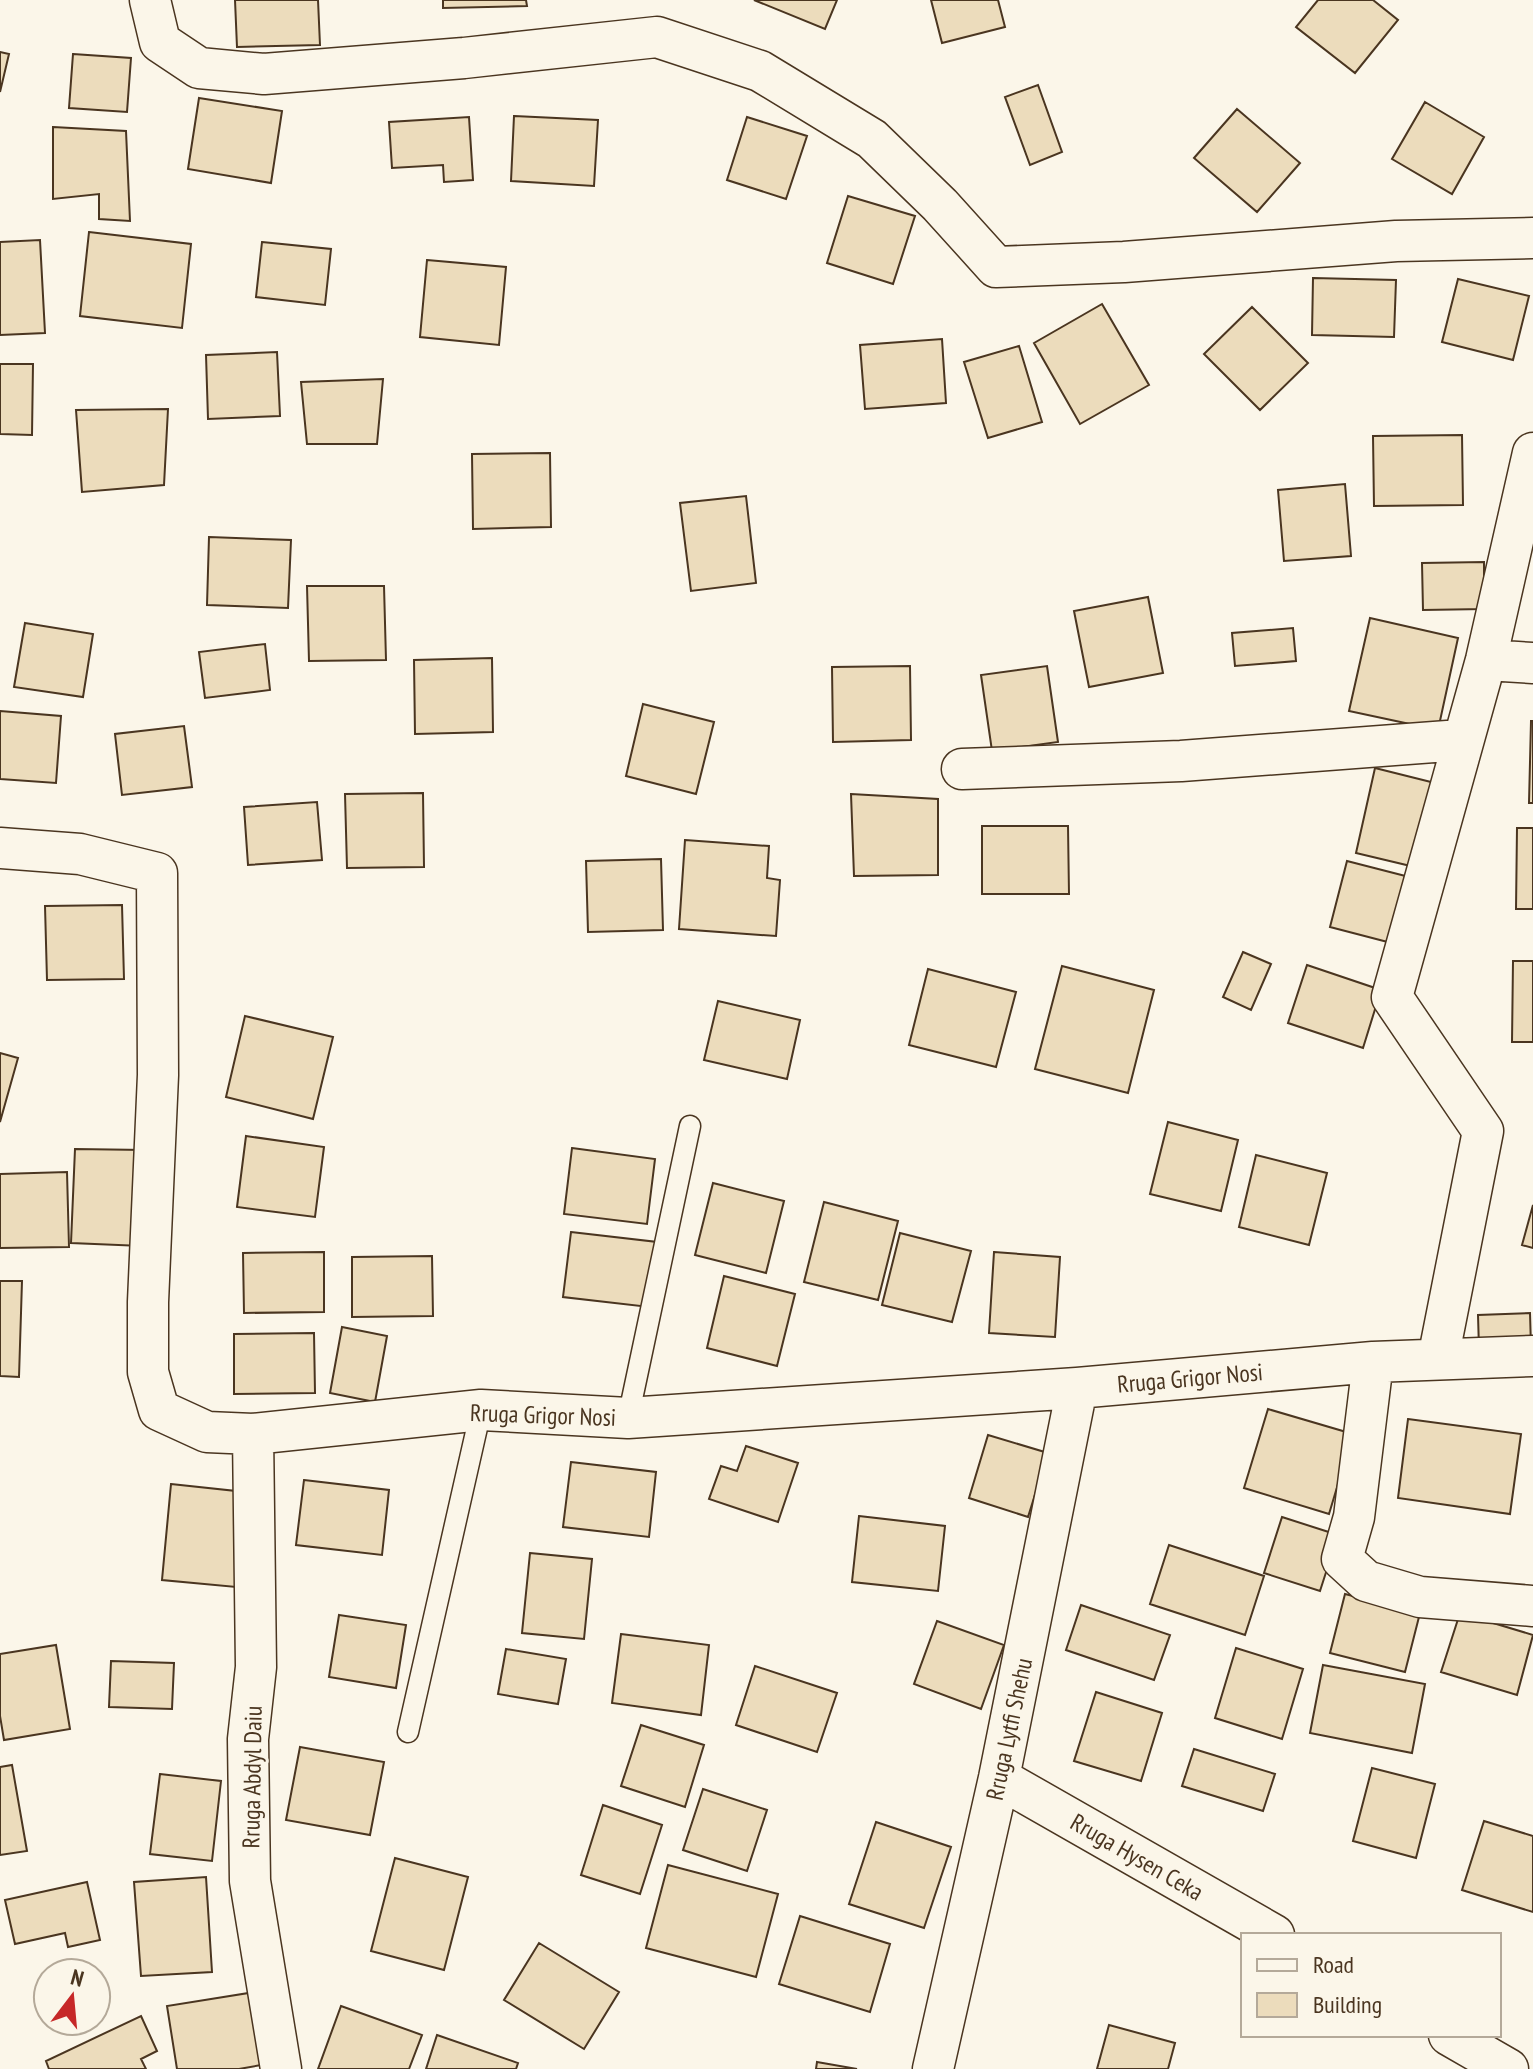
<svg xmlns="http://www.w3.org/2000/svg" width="1533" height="2069" font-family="'PT Sans Narrow',sans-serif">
<rect width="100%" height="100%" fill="#fbf6e9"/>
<path fill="#ecdcbc" stroke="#4a3520" stroke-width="2" d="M235 0H318L320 45 237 47Z
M443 0H526L527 6 443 8Z
M754 0H837L825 29Z
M931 0H998L1005 27 942 43Z
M1318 0H1373L1398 20 1355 73 1296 27Z
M0 52 9 54 0 92Z
M73 54 131 58 127 112 69 108Z
M1038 85 1062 152 1030 165 1005 97Z
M199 98 282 111 271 183 188 169Z
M1425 102 1484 137 1452 194 1392 159Z
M1237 109 1300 163 1257 212 1194 158Z
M514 116 598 120 594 186 511 181Z
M469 117 473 180 444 182 443 165 392 168 389 122Z
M747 117 807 136 786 199 727 180Z
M53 127 126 131 130 221 99 219V194L53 199Z
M848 196 915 216 893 284 827 263Z
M89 232 191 244 182 328 80 316Z
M40 240 45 333 0 335V242Z
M262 242 331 249 325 305 256 297Z
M427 260 506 267 499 345 420 337Z
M1313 278 1396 280 1394 337 1312 335Z
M1458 279 1529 296 1513 360 1442 342Z
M1102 304 1149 385 1080 424 1034 343Z
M1252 307 1308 363 1260 410 1204 354Z
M942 339 946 403 865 409 860 345Z
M1019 346 1042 422 988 438 964 362Z
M277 352 280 416 208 419 206 355Z
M0 364H33L32 435 0 434Z
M383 379 377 444H307L301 382Z
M168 409 164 485 82 492 76 410Z
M1462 435 1463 505 1374 506 1373 436Z
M550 453 551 527 473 529 472 454Z
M1345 484 1351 556 1284 561 1278 490Z
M746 496 756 583 691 591 680 503Z
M209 537 291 540 288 608 207 605Z
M1484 562V609L1423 610 1422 563Z
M307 586H384L386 660 309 661Z
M1148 597 1163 673 1089 687 1074 611Z
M1370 618 1458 638 1438 730 1349 711Z
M25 623 93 634 83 697 14 687Z
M1293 628 1296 661 1235 666 1232 633Z
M265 644 270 690 205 698 199 652Z
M492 658 493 732 415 734 414 660Z
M910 666 911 740 833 742 832 667Z
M1047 666 1058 742 992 751 981 675Z
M643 704 714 722 696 794 626 776Z
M0 711 61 716 56 783 0 779Z
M1531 721H1533V803H1529Z
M184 726 192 787 122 795 115 734Z
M1375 768 1439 784 1419 868 1356 853Z
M423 793 424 867 347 868 345 794Z
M851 794 938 799V875L854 876Z
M317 802 322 860 248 865 244 807Z
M982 826H1068L1069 894H982Z
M1517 828H1533V909H1516Z
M685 840 769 846 767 878 780 880 776 936 679 929Z
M661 859 663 930 588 932 586 861Z
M1347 861 1421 880 1403 946 1330 927Z
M122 905 124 979 47 980 45 906Z
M1243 952 1271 964 1251 1010 1223 997Z
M1513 961H1533V1042H1512Z
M1307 965 1381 990 1363 1048 1288 1023Z
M1062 966 1154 990 1128 1093 1035 1069Z
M928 969 1016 992 996 1067 909 1045Z
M718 1001 800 1020 787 1079 704 1060Z
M245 1016 333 1037 313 1119 226 1097Z
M0 1053 18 1058 0 1122Z
M1168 1122 1238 1140 1221 1211 1150 1194Z
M246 1136 324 1147 315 1217 237 1207Z
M572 1148 655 1159 647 1224 564 1214Z
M75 1149 145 1150 142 1246 71 1243Z
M1256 1155 1327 1173 1309 1245 1239 1227Z
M67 1172 69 1247 0 1248V1174Z
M713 1183 784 1201 766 1273 695 1255Z
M824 1202 898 1221 878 1300 804 1282Z
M1533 1205V1248L1522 1245Z
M571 1232 657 1242 649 1307 563 1297Z
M900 1233 971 1251 952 1322 882 1305Z
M324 1252V1312L244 1313 243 1253Z
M994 1252 1060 1257 1055 1337 989 1333Z
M432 1256 433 1316 352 1317V1257Z
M724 1276 795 1294 777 1366 707 1348Z
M0 1281H22L19 1377 0 1376Z
M1530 1313 1531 1347 1479 1349 1478 1315Z
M342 1327 387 1336 375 1402 330 1393Z
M314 1333 315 1393 234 1394V1334Z
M1268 1409 1353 1434 1329 1514 1244 1488Z
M1408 1419 1521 1434 1510 1514 1398 1498Z
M988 1435 1048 1453 1028 1517 969 1498Z
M746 1446 798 1463 778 1522 709 1499 721 1466 737 1471Z
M571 1462 656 1472 649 1537 563 1527Z
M304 1480 389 1490 382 1555 296 1545Z
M171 1484 245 1492 236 1587 162 1580Z
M859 1516 945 1526 938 1591 852 1582Z
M1282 1517 1338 1535 1320 1591 1264 1573Z
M1169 1545 1264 1576 1245 1635 1150 1604Z
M530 1553 592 1559 584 1639 522 1633Z
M1345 1594 1420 1613 1405 1672 1330 1653Z
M1081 1605 1170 1635 1154 1680 1066 1650Z
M1460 1613 1533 1635 1517 1695 1441 1672Z
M339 1615 406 1625 396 1688 329 1677Z
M937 1621 1004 1645 981 1709 914 1684Z
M621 1634 709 1645 701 1715 612 1703Z
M56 1645 70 1729 4 1740 0 1716V1654Z
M1236 1648 1303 1669 1282 1739 1215 1718Z
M506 1649 566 1659 558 1704 498 1694Z
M111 1661 174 1663 172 1709 109 1707Z
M1323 1665 1425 1684 1412 1753 1310 1733Z
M755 1666 837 1693 817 1752 736 1725Z
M1096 1692 1162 1713 1141 1781 1074 1761Z
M641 1725 704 1745 685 1807 621 1786Z
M300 1747 384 1762 370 1835 286 1820Z
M1194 1749 1275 1774 1263 1811 1182 1786Z
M12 1765 27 1851 0 1855V1767Z
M1372 1768 1435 1784 1416 1858 1353 1841Z
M160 1774 221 1781 212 1861 150 1854Z
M703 1789 767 1810 747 1871 683 1850Z
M603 1805 662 1825 640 1894 581 1875Z
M1484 1821 1533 1836V1912L1462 1890Z
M876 1822 951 1847 924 1928 849 1904Z
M395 1858 468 1877 444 1970 371 1951Z
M668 1865 778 1894 756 1977 646 1948Z
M206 1877 212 1972 141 1976 134 1882Z
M87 1882 100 1940 68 1947 65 1933 15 1944 5 1900Z
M800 1916 890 1944 870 2012 779 1984Z
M539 1943 619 1992 584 2049 504 2000Z
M255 1992 267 2064 239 2069H177L167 2006Z
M341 2006 422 2035 409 2069H318Z
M141 2016 157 2051 141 2059 146 2069H49L46 2061Z
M1109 2025 1175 2043 1168 2069H1097Z
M437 2035 518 2063 516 2069H426Z
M817 2062 857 2069H816Z"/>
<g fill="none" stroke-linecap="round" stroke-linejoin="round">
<g stroke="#4a3520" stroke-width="23">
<path id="service" d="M628 1418 690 1126
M408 1732 481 1410"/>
</g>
<g stroke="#4a3520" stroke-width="43">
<path id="minor" d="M150 0 160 42 199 68 264 74 464 58 657 37 760 71 872 139 940 205 996 267 1124 262 1396 241 1533 238
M1486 660 1533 663
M962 769 1181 761 1461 740
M0 848 80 854 157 873 158 1075 148 1302V1372L159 1410 207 1432 253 1434 481 1410 628 1418 1077 1388 1373 1362 1533 1356
M1438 1359 1483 1131 1392 997 1486 660 1533 453
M1373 1362 1354 1517 1342 1559 1366 1581 1420 1597 1533 1606
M253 1434 256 1667 248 1739 250 1881 281 2069
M999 1778 1274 1935
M1449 2035 1508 2069
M933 2069 999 1778 1077 1388"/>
</g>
<use href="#service" stroke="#fbf6e9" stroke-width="20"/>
<use href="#minor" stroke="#fbf6e9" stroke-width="40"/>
</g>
<g text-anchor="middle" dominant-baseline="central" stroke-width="6" stroke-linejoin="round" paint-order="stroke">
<g font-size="24" fill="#4a3520" stroke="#fbf6e9">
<text transform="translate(1190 1378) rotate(-5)">Rruga Grigor Nosi</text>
<text transform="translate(543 1415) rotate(2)">Rruga Grigor Nosi</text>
<text transform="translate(1009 1729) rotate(-78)">Rruga Lytfi Shehu</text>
<text transform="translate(252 1777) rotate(-89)">Rruga Abdyl Daiu</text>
<text transform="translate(1137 1857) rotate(30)">Rruga Hysen Ceka</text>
</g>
</g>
<rect x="1241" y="1933" width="260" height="104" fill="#fbf6e9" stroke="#b4a999" stroke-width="2"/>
<rect x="1257" y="1959" width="40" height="12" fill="#fbf6e9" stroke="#b4a999" stroke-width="2"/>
<text x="1313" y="1973" font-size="24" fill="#4a3520">Road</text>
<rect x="1257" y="1993" width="40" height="24" fill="#ecdcbc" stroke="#b4a999" stroke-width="2"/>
<text x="1313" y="2013" font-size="24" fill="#4a3520">Building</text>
<g transform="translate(72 1997) rotate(16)"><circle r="38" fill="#fbf6e9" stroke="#b4a999" stroke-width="2"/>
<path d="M0-6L14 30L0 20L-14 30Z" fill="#c62828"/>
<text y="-12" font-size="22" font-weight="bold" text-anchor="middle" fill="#4a3520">N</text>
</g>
</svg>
